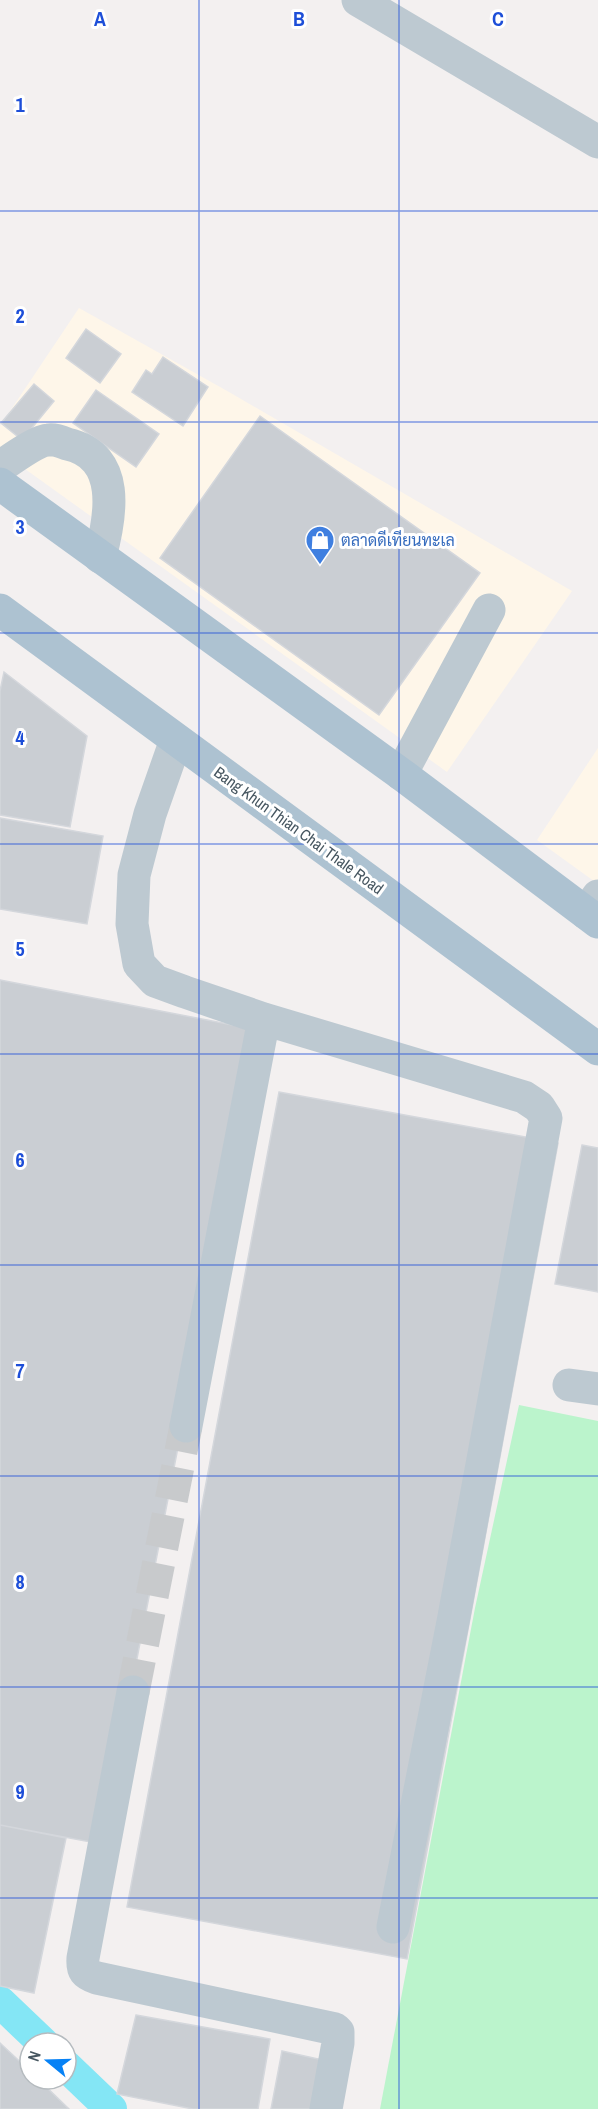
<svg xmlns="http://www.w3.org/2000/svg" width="598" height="2109" font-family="'Archivo Narrow',Sarabun,sans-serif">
<rect width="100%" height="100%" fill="#f3f0f0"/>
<path fill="#fef6e9" d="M79 308 229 392 572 591 447 772 0 451V426Z
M598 748V884L537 840Z"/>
<path fill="#bbf4cc" d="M519 1405 598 1421V2109H380L475 1608Z"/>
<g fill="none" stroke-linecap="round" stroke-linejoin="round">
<path stroke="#84e6f5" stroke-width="32" d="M0 2002 43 2043
M66 2066 111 2109"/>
</g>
<path fill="#caced3" stroke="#d4d7dc" stroke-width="1.5" d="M86 329 121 354 100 383 66 358Z
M163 357 208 387 183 426 132 392 146 370 152 374Z
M34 384 54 401 22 440 1 423Z
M96 390 159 434 136 467 73 423Z
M260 416 480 573 379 715 160 558Z
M4 672 87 736 70 827 0 815V691Z
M0 818 103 836 87 924 0 909Z
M0 980 259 1030 101 1844 0 1825Z
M279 1092 558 1143 407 1959 127 1907Z
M582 1145 598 1148V1292L555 1284Z
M0 1825 66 1838 34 1993 0 1986Z
M136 2015 270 2039 258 2109H193L117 2094Z
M0 2043 30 2071V2079H38L69 2109H0Z
M282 2051 323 2060 314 2109H271Z"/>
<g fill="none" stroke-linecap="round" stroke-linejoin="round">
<path stroke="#c8cacc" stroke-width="33" stroke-dasharray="33 16" stroke-linecap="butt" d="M133 1692 186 1426"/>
<path stroke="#bdc9d1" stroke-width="33" d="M358 0 598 142
M0 467C10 460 38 440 49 440 54 439 62 442 67 444 122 456 111 516 100 557
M176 740 150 814 134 875 132 924 139 964 155 981 185 992 264 1019 524 1097 539 1107 546 1118 453 1622 393 1927
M401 774 489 610
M586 913 598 896
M569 1385 598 1389
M186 1426 264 1019
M133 1692 83 1958C82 1971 85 1974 97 1978L335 2029 338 2032V2043L326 2109"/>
<path stroke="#adc2d1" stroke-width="33" d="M0 484 401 774 598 922
M0 610 598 1049"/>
</g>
<path fill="none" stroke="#1d4ed8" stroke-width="1.5" stroke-opacity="0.55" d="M199 0V2109M399 0V2109M0 211H598M0 422H598M0 633H598M0 844H598M0 1054H598M0 1265H598M0 1476H598M0 1687H598M0 1898H598"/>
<defs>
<g id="shop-pin" transform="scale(1.5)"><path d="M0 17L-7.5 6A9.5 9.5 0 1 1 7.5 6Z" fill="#3f7fe0" stroke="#fff"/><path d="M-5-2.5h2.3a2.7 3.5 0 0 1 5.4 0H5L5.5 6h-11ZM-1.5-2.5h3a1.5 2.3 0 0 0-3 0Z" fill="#fff"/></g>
</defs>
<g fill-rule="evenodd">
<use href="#shop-pin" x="320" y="540"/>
</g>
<g text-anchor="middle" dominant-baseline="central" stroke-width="6" stroke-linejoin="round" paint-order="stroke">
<g font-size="16" fill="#366cbe" stroke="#fff" text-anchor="start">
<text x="341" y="540">ตลาดดีเทียนทะเล</text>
</g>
<g font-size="16" fill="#465660" stroke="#fff">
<text transform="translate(299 830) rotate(36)">Bang Khun Thian Chai Thale Road</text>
</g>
</g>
<g font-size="20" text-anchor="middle" font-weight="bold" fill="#1d4ed8" stroke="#fff" stroke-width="6" stroke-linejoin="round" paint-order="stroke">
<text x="100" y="26">A</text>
<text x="299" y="26">B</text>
<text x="498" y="26">C</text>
<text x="20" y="112">1</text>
<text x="20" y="323">2</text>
<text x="20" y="534">3</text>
<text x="20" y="745">4</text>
<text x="20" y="956">5</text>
<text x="20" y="1167">6</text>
<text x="20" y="1378">7</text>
<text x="20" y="1589">8</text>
<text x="20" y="1799">9</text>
</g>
<g transform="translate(48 2061) rotate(289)"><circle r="28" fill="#ffffff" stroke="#b5bbbf" stroke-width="1.5"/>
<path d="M0-4.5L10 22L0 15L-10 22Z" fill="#0782f5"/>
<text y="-9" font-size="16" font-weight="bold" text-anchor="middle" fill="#465660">N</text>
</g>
</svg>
